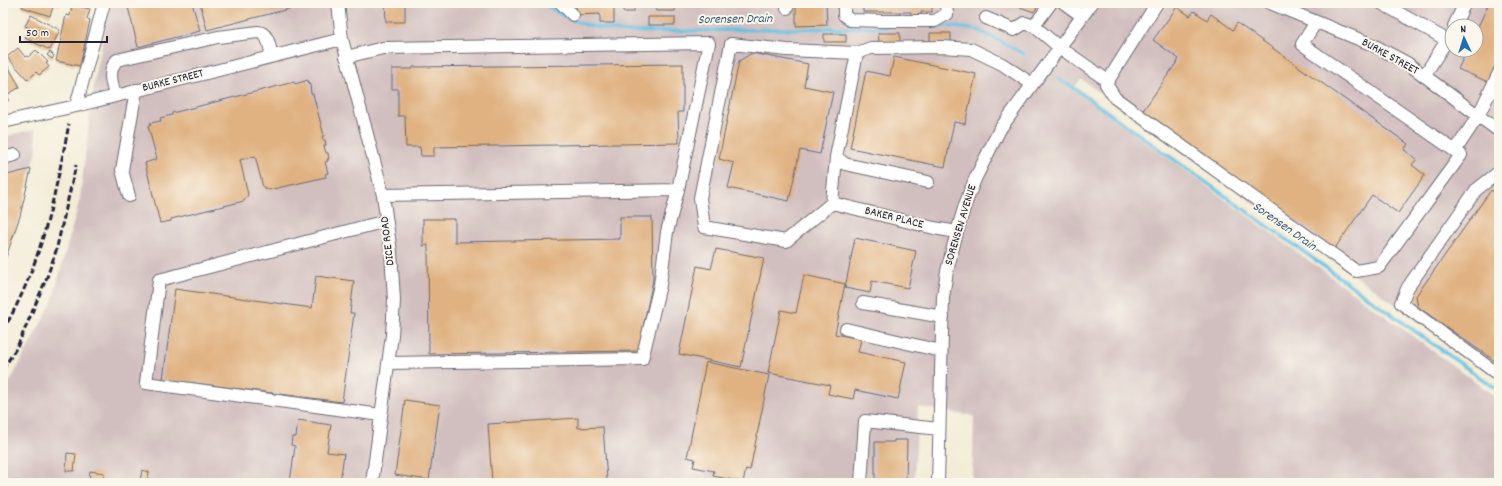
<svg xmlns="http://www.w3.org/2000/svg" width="1502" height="486" font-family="Dekko,sans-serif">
<rect width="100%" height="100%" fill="#fbf7ec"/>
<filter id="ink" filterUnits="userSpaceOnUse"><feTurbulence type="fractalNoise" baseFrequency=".025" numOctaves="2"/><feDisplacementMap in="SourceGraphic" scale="8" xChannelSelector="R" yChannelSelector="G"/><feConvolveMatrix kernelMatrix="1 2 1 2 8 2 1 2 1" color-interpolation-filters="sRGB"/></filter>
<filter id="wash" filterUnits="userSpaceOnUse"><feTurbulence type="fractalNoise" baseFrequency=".012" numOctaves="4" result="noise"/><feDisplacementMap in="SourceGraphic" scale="16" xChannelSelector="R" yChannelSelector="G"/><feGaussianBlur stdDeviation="0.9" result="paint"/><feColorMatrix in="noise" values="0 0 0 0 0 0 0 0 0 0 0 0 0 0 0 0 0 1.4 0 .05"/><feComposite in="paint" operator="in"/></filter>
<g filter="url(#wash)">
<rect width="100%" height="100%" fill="#f3edd8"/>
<path fill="#d1bfbf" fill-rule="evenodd" d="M111 3H1499V379L1081 79 1073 89 1499 399V483H972L974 416 918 407 914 483H3V386L11 380 52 302 80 198 94 83ZM1452 26H1476V50H1452Z
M35 129 37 151 31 169 20 216 3 266V137Z"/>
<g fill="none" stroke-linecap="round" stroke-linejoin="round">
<path stroke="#63c0e1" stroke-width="3.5" d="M544 3C568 24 599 29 629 32L888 27
M934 26H948L978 30 1024 54
M1058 79 1071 86 1499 391"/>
</g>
<g id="blocks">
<path fill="#e0b282" d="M23 3H61L60 6 54 4 50 16 22 7Z
M127 3H192L200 31 138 47Z
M200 3H304V5L207 30Z
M385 3H405V22H386Z
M576 3H614V23H600V14L576 15Z
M623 3H634V12H623Z
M645 3H675V11H656L655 7H644Z
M796 3H826L827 25 796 26Z
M863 3H932V12H921V17H911V12H863Z
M1009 3H1040L1034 12Z
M1489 3H1499V57L1488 82 1458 69 1467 50H1476V31Z
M72 5 90 9 87 19 90 20 80 66 56 61 66 15 70 16Z
M1177 7 1190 16 1194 11 1207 20 1211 14 1233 30 1237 23 1408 144 1404 150 1417 159 1412 165 1425 175 1398 213 1372 195 1335 248 1142 112 1179 59 1153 40Z
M31 15 60 30 50 50 25 38 30 28 25 26Z
M648 17H675V25H648Z
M878 33H900V42H879Z
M930 33H951V42H930Z
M824 34H846V42H824Z
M18 48 25 57 26 56 28 57 36 50 48 62 46 63 49 67 39 75 36 72 28 80 7 57Z
M50 52 54 56 52 59 47 55Z
M752 53 808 64 804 86 833 92 820 154 800 150 789 201 728 188 734 163 719 159 739 61Z
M894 57 976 74 965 124 954 122 945 167 850 148 866 71 890 76Z
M6 63 20 87 7 95 9 100 4 103 3 101V65Z
M683 64V112H678L679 143 434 147V156H421L420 147H406L405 116H398V89H392V69H413V67Z
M308 80 309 85 310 84 311 94H313L324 136H322L323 140H325L326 145 324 146 326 153H328L329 159H327L328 161 325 162 328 173 325 174 326 177 269 190 263 187 255 156 240 160 248 195 244 201 171 219V221L160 223 145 163 157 159 148 126 151 125 150 123 161 121 160 118 172 115V113L294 82 295 84Z
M31 169 20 216 3 266V176Z
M1491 190 1499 195V364L1418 307 1416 296Z
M620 217H652L653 280 638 351 429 354 428 245 423 246V219H455V242L620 239Z
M855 238 916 251 908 288 872 281 870 293 845 288Z
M716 249 764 258 741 367 679 354 697 266 711 269Z
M804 275 845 284 835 334 861 339 858 352 906 362 898 399 855 390 853 399 828 394 830 385 768 373 781 310 796 313Z
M316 276 354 281 350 313H354L342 402 163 379 175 289 312 308Z
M706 362 769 375 750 470 746 469 743 482 713 476 714 471 693 467 695 459 687 457Z
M405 400 440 405 429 480 395 475Z
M578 418V428L603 427 607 480 561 483H492L488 424Z
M298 420 331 425 327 452 344 454 340 483H290L295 446 291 445 292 437H296Z
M894 440H907L906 483H875V442H894Z
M67 453 76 454 74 471H66Z
M142 470 149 472 147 482 140 481Z
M90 471 104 473 103 479 108 480 107 483 89 482Z
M11 480 25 482V483H10Z"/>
</g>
</g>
<g filter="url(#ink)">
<use href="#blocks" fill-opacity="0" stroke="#6b6972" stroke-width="1"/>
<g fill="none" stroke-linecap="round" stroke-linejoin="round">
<g stroke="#6b6972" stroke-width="14">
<path id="minor" d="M338 3 342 39 383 195 391 252 394 300 392 335 372 483
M561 3 573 15
M787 3V8
M844 3V15L850 20 883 21H935L947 14 946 3
M1064 3 1082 16
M1157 3 1106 84 1115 98 1356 271 1379 267 1461 155 1302 44 1316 22
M1270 3 1373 45 1407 63 1499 131
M1381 3 1447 40 1424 76
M986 18 1014 30 1025 23 1034 26 1059 47 1108 81
M1034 26 1051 3
M1454 26 1465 3
M857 53 787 50 731 44 700 198 704 227 786 241 832 203 836 157 857 53 871 48 943 47 971 49 1002 64 1032 84
M346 57 383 48 709 43 678 190 667 232 660 285 642 359 388 363
M115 96C112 83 107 71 117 60L218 37 258 32C269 33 269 47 272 56
M76 106 104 3
M3 122 76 106 342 39
M1455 151 1478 116 1499 73
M836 157 845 164 928 182
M3 158 15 155
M1499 172 1476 190 1408 287 1401 303 1499 375
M383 195 678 190
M129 196 122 170 136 90
M832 203 934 228 957 232
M863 303 943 317
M846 329 941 351
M381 415 146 383 159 280 386 221
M861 483 865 421 939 429
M938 483 943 297 947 271 957 232 965 205 975 179 1000 129 1092 3"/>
</g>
<use href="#minor" stroke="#fff" stroke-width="12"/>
<path stroke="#22223b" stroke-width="3" stroke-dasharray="6 3" stroke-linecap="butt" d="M3 330C41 267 55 195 69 124
M3 369 17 347 24 331 47 277 56 251 76 165"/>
</g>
</g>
<g text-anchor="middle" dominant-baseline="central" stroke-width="4" stroke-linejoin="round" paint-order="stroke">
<g font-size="12" fill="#22223b" stroke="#fbf7ec">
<text transform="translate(1390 57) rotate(29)">BURKE STREET</text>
<text transform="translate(173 81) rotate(-14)">BURKE STREET</text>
<text transform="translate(894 218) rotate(14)">BAKER PLACE</text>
<text transform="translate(961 225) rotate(-73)">SORENSEN AVENUE</text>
<text transform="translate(388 241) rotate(-97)">DICE ROAD</text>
</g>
<g font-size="13" font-style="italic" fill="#395975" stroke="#fbf7ec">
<text transform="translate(735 20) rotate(-1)">Sorensen Drain</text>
<text transform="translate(1284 227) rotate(35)">Sorensen Drain</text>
</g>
</g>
<rect width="1502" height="486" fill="none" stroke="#fbf7ec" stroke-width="16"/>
<g transform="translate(1464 38) rotate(356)"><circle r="19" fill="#fbf7ec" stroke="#a4a2a5"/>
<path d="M0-3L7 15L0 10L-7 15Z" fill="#1f6fb2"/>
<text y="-6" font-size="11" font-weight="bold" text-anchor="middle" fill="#22223b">N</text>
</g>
<path d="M20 36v6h87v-6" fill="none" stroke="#22223b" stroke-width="2"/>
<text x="26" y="36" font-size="12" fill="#22223b" stroke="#fbf7ec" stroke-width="3" paint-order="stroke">50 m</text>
</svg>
